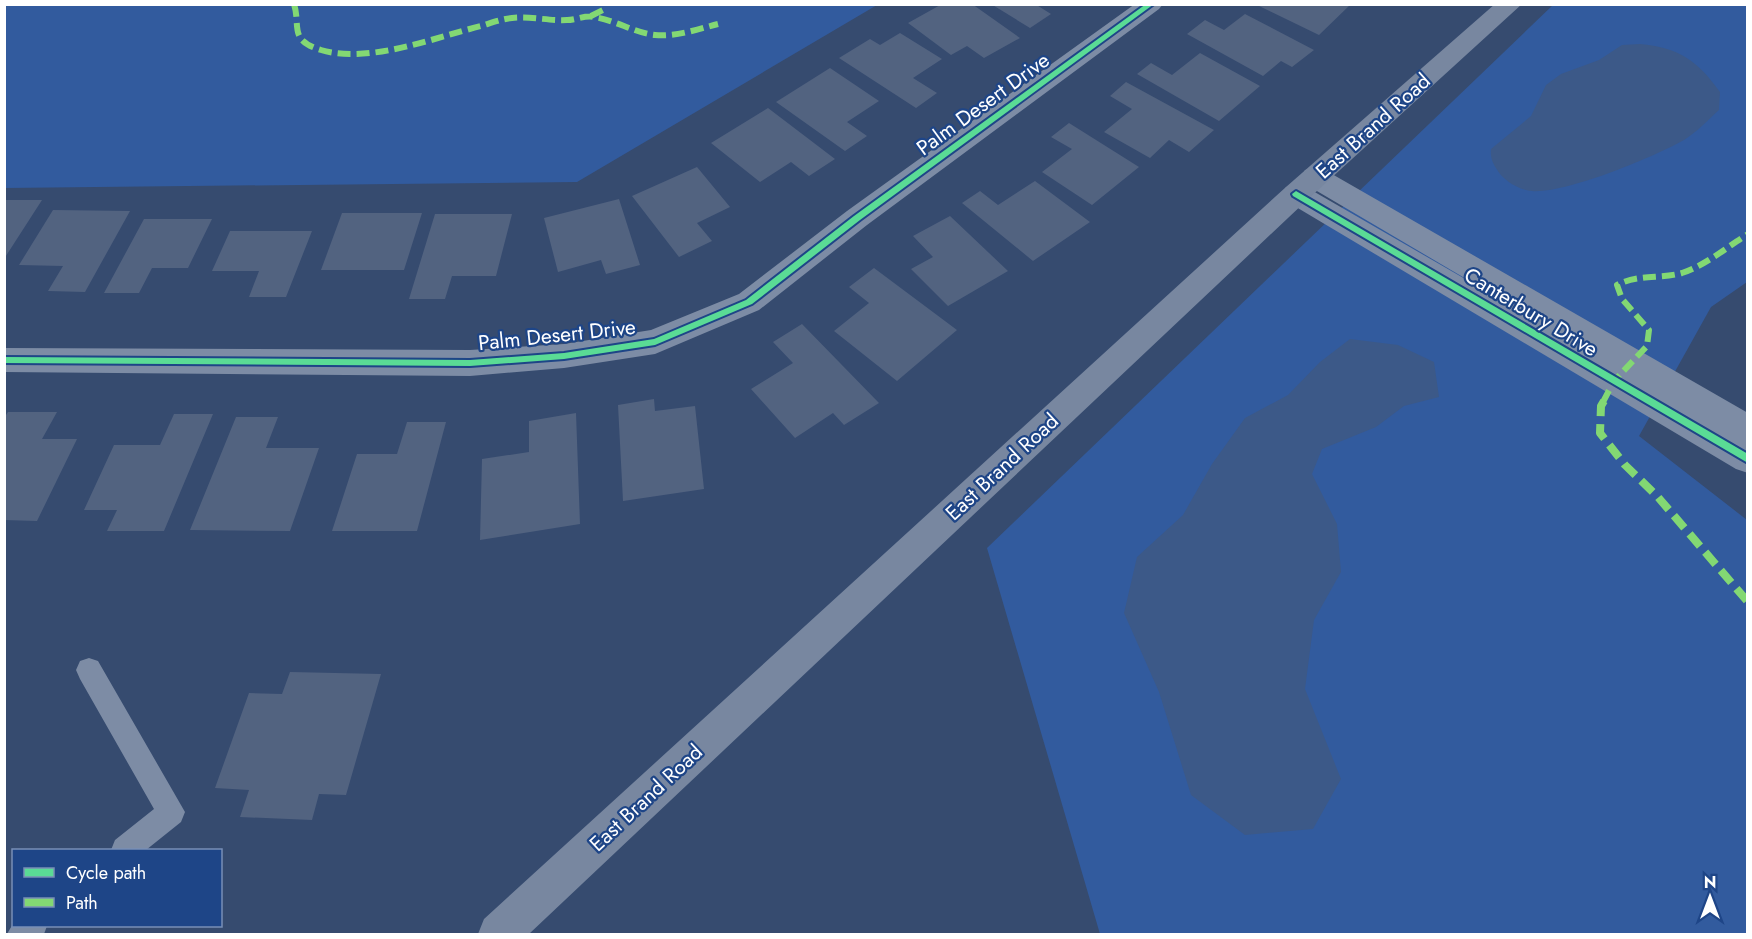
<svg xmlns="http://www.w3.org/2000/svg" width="1752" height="939" font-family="Jost,sans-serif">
<rect width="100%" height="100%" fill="#364b6f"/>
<path fill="#325b9e" d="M4 5 5 4 877 5 577 182 5 188Z
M1553 5H1747V282L1711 307 1639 436 1747 520V934H1100L987 548Z"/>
<path fill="#3c5988" d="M1640 44C1678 47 1698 61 1720 92L1719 110C1708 120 1697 132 1684 140 1654 157 1565 194 1532 191 1520 190 1508 183 1500 174 1494 165 1490 160 1491 149L1531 116 1546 85 1561 74 1599 60 1622 45Z
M1350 339 1398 345 1434 362 1439 397 1404 406 1376 427 1322 449 1312 474 1337 524 1341 572 1314 620 1305 689 1341 779 1313 829 1245 835 1191 795 1159 692 1124 613 1137 557 1183 515 1212 464 1245 418 1288 395 1320 362Z"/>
<path fill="#526380" d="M942 4H972L1020 38 984 58 967 46 951 55 908 23Z
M991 4H1035L1051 14 1030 28Z
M1255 4H1351L1319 35Z
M1245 14 1314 50 1292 67 1281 61 1263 76 1187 34 1205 20 1224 30Z
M900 33 942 59 913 78 937 93 916 108 839 58 870 39 880 45Z
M1200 53 1260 86 1219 121 1137 74 1151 63 1172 75Z
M830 68 879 101 847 122 867 136 845 151 776 102Z
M1126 82 1214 130 1189 152 1169 140 1150 158 1104 132 1132 109 1110 96Z
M768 108 835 159 809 176 791 162 760 182 711 143Z
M1069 123 1139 167 1092 205 1042 172 1072 149 1051 137Z
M697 167 730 207 697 223 712 241 679 257 632 196Z
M1035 181 1090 222 1033 261 962 203 980 191 998 205Z
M619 199 640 265 606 274 601 260 558 272 544 218Z
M4 200H42L4 259Z
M53 210 130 211 85 292 48 291 63 266 19 265Z
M342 213H422L404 270H321Z
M435 214H512L496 276H452L445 299H409Z
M950 216 1008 271 948 306 911 269 933 257 913 236Z
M144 219H212L188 268H152L139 293H104Z
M230 231H312L286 297H249L259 271H212Z
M874 268 957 330 897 381 834 331 869 303 849 287Z
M802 324 879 403 844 425 833 413 795 438 751 389 793 363 773 342Z
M654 399 655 411 695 406 704 489 623 501 618 405Z
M8 412H57L42 439H77L37 521 4 520V418Z
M576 413 580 524 480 540 482 459 529 452V421Z
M174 414H213L164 531H107L117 510H84L114 445H160Z
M236 417H278L266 448H319L290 531 190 530Z
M407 422H446L417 531H332L357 454H397Z
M290 672 381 674 346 795 319 794 312 820 240 817 249 790 215 788 249 693 282 694Z"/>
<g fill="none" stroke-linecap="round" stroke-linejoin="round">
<path fill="#7d8ca5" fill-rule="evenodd" d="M89 658 98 661 185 812 181 822 146 850H111L115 840 154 809 80 679 76 670 80 661Z
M14 922V926H47L44 934H7Z"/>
<path fill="#7d8ca5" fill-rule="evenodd" d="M1135 4H1163L1159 9 867 225 759 310 655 354 564 368 470 376 4 372V348L470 350 564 344 651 330 739 294 847 211Z
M1315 167 1325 170 1748 413V473L1736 469 1286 201 1282 194 1286 187 1296 184 1306 187 1524 313 1305 184 1301 177 1305 170Z"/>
<path fill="#7887a0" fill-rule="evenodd" d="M1495 4H1522L1306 201 529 934H478L484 919 1286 187Z"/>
<path stroke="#83d873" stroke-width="6" stroke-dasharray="13 6" stroke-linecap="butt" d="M294 4C301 26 288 40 321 50 369 64 433 38 481 26 491 23 502 19 512 18 530 16 549 21 567 20 576 20 585 15 594 17 615 20 635 33 655 35 676 37 698 29 718 24
M591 16 605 9V4
M1603 402 1614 381 1647 346 1649 330 1622 299 1617 285C1638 274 1660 279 1682 273 1706 265 1727 247 1748 234"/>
<path stroke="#83d873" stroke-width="8" stroke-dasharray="16 8" stroke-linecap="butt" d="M1604 401 1601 406 1600 433 1625 465 1657 496 1748 602"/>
<g stroke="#1e4587" stroke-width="4">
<path id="cycleway" d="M1146 4H1154L860 220 752 304 655 345 564 359 470 366 4 363V357L470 360 564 353 654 339 746 300 854 216Z
M1296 191 1748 454V463L1293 196 1292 194Z"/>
</g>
<use href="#cycleway" fill="#5adb95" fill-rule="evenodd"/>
</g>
<g text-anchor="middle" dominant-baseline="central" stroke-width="4.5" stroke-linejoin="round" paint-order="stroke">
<g font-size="21" fill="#fff" stroke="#1e4587">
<text transform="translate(983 104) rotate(-36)">Palm Desert Drive</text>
<text transform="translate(1373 126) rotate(-42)">East Brand Road</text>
<text transform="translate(1531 312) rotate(31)">Canterbury Drive</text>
<text transform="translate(557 335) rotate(-6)">Palm Desert Drive</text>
<text transform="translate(1002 467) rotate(-43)">East Brand Road</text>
<text transform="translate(646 798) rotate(-43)">East Brand Road</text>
</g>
</g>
<rect width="1752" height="939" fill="none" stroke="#ffffff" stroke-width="12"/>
<rect x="12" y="849" width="210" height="78" fill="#1e4587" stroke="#788fb7" stroke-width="1.5"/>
<rect x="24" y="868" width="30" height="9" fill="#5adb95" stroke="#788fb7" stroke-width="1.5"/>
<text x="66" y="879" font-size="18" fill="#ffffff">Cycle path</text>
<rect x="24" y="898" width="30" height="9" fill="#83d873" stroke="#788fb7" stroke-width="1.5"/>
<text x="66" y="909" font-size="18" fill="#ffffff">Path</text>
<g transform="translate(1710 897)" stroke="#1e4587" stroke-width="4.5" paint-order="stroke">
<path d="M0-4.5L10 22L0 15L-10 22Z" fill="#ffffff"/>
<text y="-9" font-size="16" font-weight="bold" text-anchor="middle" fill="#ffffff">N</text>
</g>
</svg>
